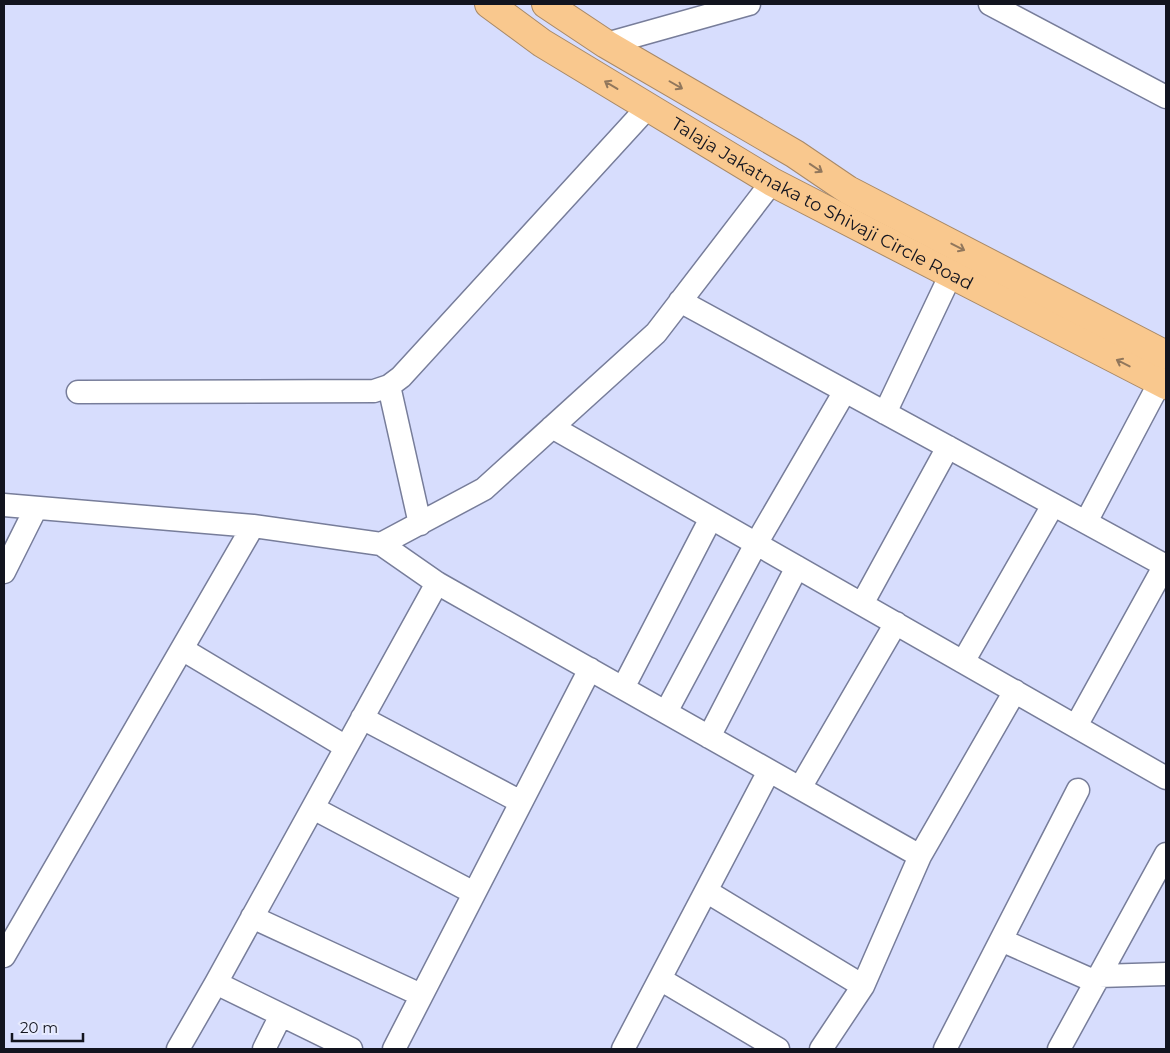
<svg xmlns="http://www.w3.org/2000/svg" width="1170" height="1053" font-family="Montserrat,sans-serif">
<rect width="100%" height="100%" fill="#d7ddfd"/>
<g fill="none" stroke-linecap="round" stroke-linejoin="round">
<g stroke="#777d9a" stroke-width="25">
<path id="minor" d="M990 4 1166 97
M606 44 749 4
M680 301 1166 566
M389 386 420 524
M78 392 374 391 389 386 401 377 648 107
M885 413 951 274
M552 427 1166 778
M4 505 253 526 381 544 484 489 656 333 772 182
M1086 522 1160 382
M381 544 437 583 920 856 1015 691
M4 572 36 508
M862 604 948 447
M182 649 346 747
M963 662 1053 505
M623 688 711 518
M666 712 756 544 845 391
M362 718 521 802
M1076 726 1165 565
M709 737 797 567
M800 788 896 623
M313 808 474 893
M706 891 863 986
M252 917 421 995
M1001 940 1096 982
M4 956 253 526
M1099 976 1166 974
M660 979 778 1049
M216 983 351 1049
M178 1049 216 983 437 583
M264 1049 281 1015
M394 1049 590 669
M623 1049 769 771
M821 1049 863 986 920 856
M945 1049 1078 790
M1059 1049 1166 854"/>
</g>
<g stroke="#a88967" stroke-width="30">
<g id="highway">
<path id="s1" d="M489 4 542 43 772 182 1166 385"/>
<path d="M546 4 606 44 795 154 848 190 1166 355"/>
</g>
</g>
<use href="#minor" stroke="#fff" stroke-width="22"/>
<use href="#highway" stroke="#f9c88e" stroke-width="28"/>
</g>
<defs><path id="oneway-shaft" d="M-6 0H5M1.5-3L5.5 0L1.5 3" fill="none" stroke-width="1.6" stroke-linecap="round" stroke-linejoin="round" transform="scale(1.25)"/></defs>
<g stroke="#91775c">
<use href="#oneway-shaft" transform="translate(611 85) rotate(-149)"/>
<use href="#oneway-shaft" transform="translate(676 85) rotate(30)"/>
<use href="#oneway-shaft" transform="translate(816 168) rotate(34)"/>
<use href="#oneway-shaft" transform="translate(958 247) rotate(27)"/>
<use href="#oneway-shaft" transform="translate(1123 363) rotate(-153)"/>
</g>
<g text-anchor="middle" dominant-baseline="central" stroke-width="5" stroke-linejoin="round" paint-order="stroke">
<g font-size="18" fill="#12141f" stroke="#e7ebfe">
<text stroke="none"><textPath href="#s1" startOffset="389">Talaja Jakatnaka to Shivaji Circle Road</textPath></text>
</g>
</g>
<rect width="1170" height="1053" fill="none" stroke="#12141f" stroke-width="10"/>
<path d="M12 1033v8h71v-8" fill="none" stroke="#12141f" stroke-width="2.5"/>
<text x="20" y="1033" font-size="15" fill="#12141f" stroke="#e7ebfe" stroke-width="4" paint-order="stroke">20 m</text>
</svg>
